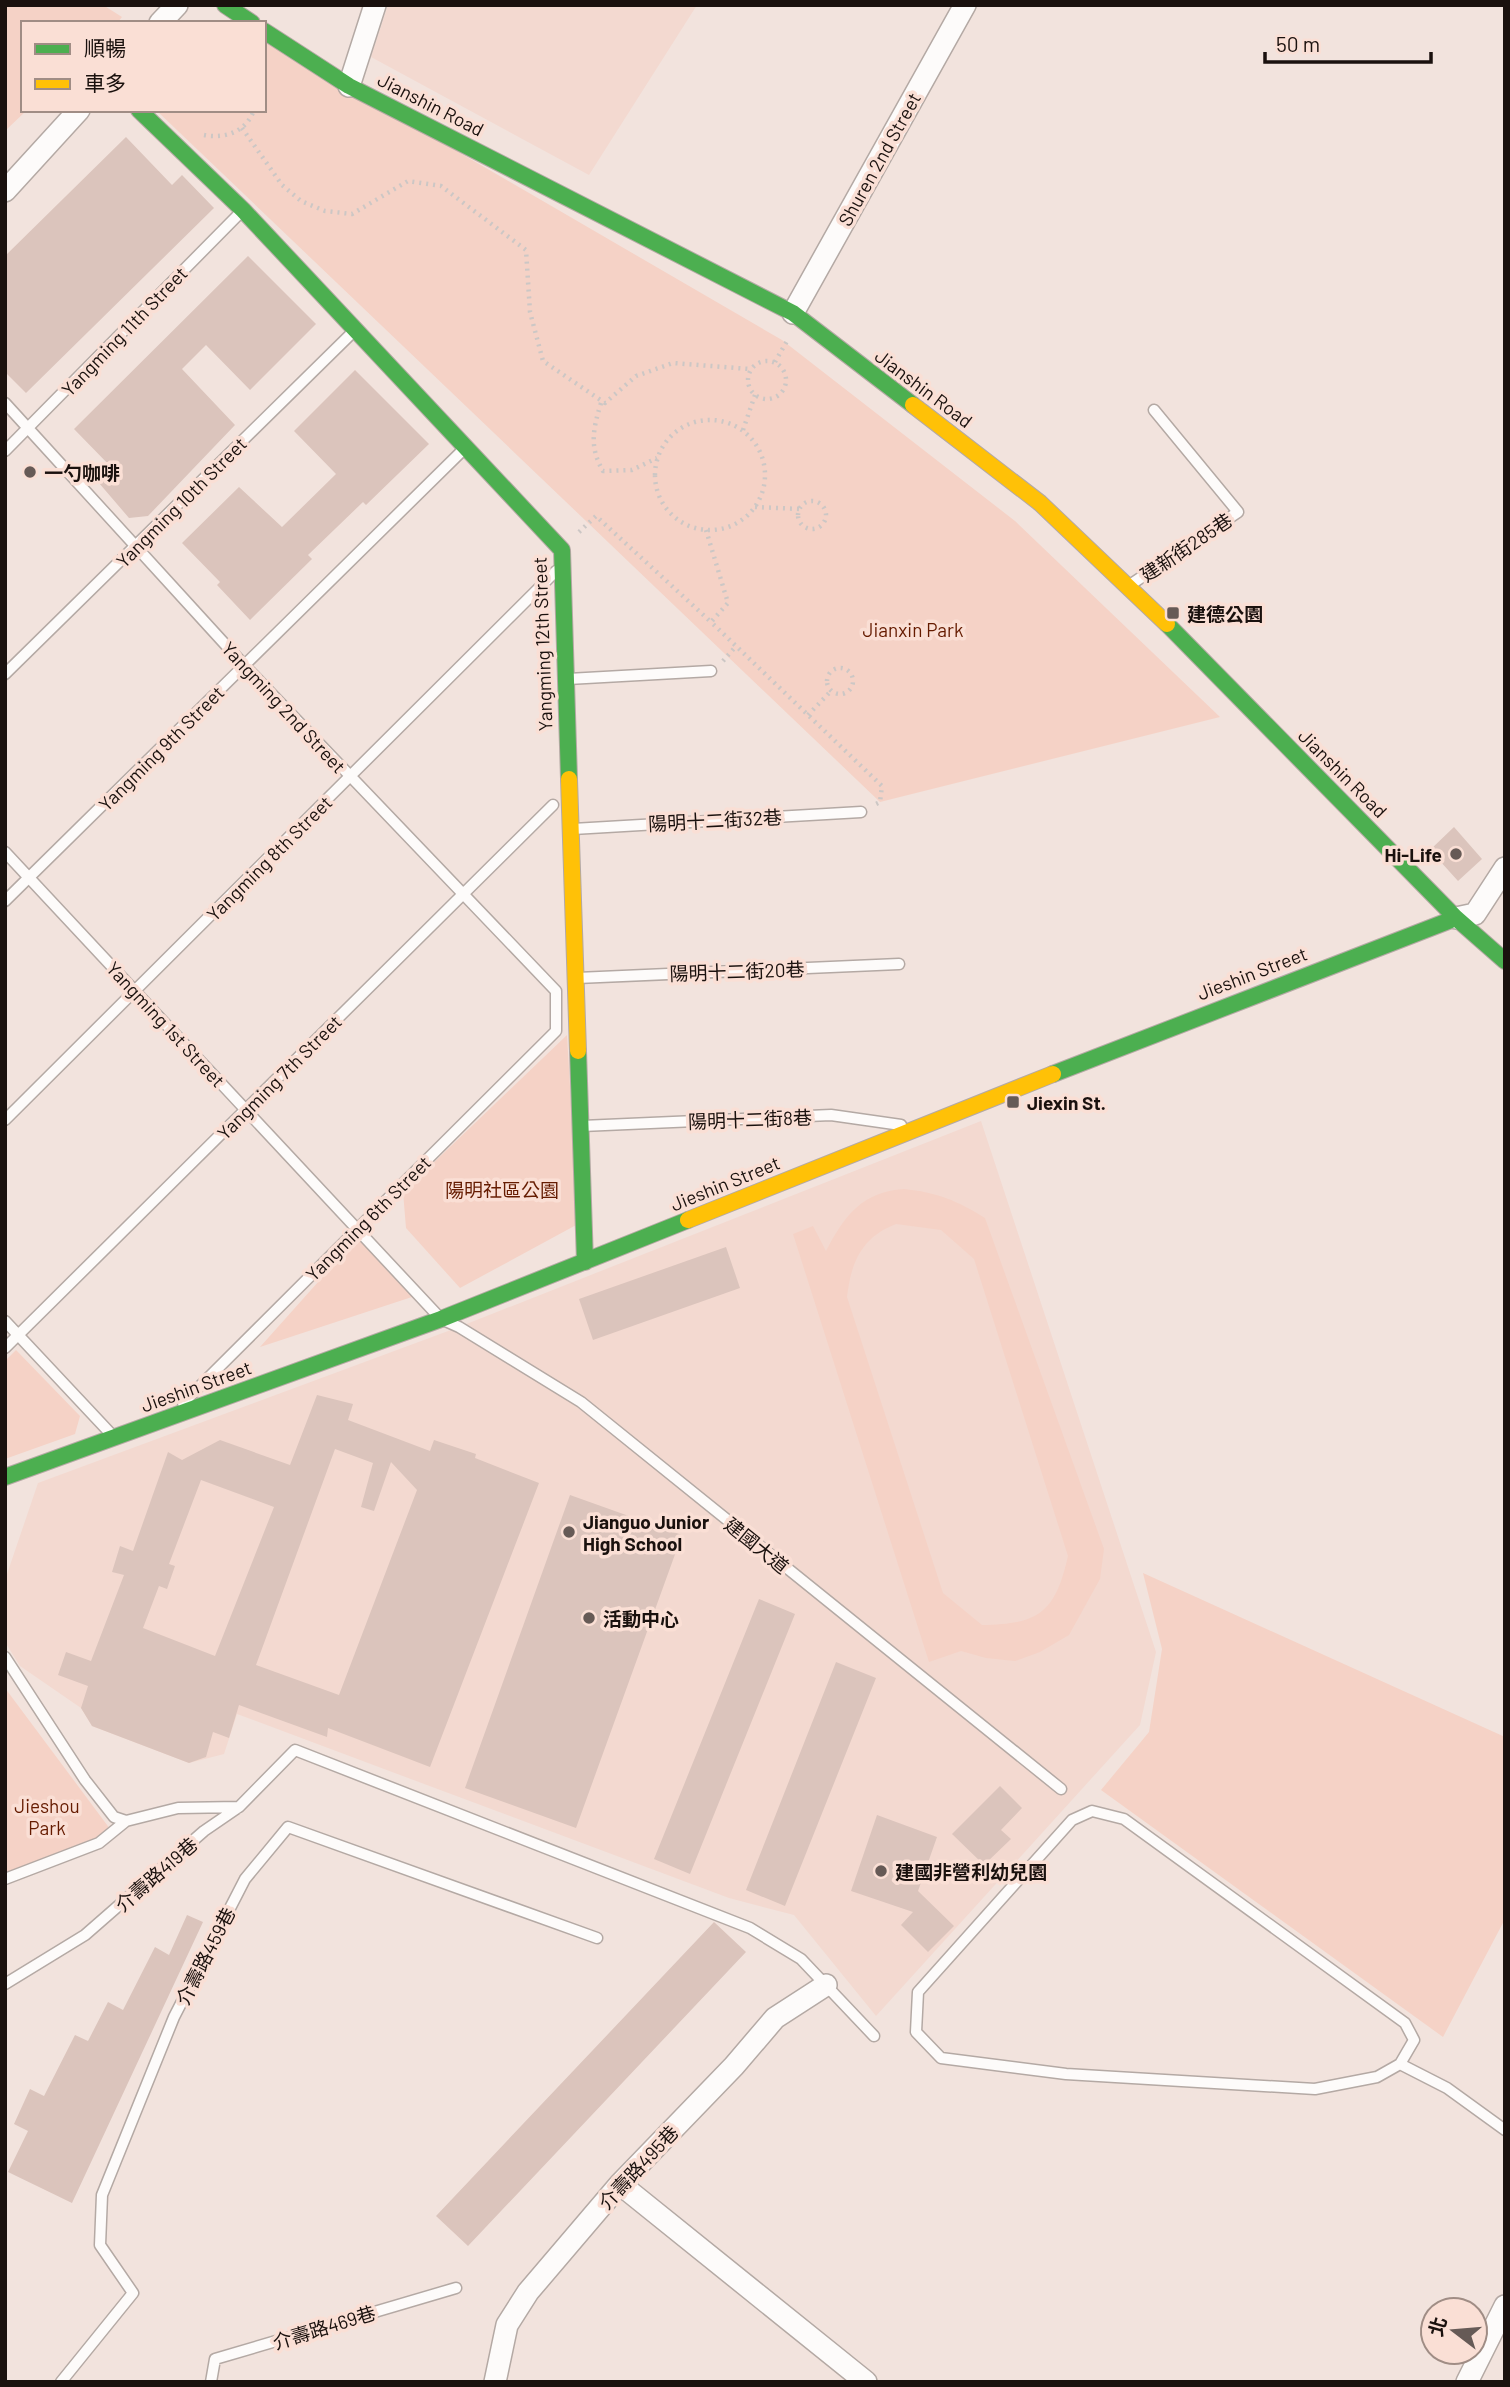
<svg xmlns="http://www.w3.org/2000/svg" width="1510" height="2387" font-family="Barlow,'Noto Sans TC',sans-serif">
<rect width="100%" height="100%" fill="#f2e3dd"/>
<path fill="#f3d9d0" d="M388 5H697L589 175 371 57Z
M981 1121 1156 1652 1140 1725 876 2016 794 1915 729 1898 237 1714 224 1754 189 1763 92 1726 81 1708 20 1666 5 1642V1580L38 1483 459 1327Z"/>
<path fill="#f5d2c6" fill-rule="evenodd" d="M5 5H103L122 17 117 23H23V110H27L5 131Z
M264 39 782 340 1015 521 1220 717 880 802 156 110H264Z
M567 1035 578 1224 460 1288 406 1228 403 1192Z
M904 1189C936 1192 958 1201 985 1218L1104 1549 1100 1579 1069 1635 1040 1652 1015 1661 986 1658 961 1651 929 1662 793 1234 813 1226 826 1251C845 1215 862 1192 904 1189ZM896 1224 941 1230 974 1259 1068 1556C1055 1613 1039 1624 982 1625L943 1593 847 1297C851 1262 862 1237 896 1224Z
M361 1234 418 1295 260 1347Z
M16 1350 80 1416 75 1434 5 1459V1361Z
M1143 1573 1505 1737V1919L1443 2037 1101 1790 1149 1732 1162 1649Z
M5 1688 116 1837 5 1875Z"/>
<path fill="#dbc4bc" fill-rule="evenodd" d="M126 137 172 185 182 175 214 208 26 393 5 372V256Z
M248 256 316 324 250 390 206 345 182 369 235 425 148 516 129 518 99 483 113 469 74 429Z
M355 370 429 444 366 505 363 502 308 555 312 559 250 620 217 585 220 582 182 543 239 487 282 527 336 474 294 431Z
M1454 827 1482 859 1458 881 1430 850Z
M726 1247 740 1288 593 1340 579 1299Z
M317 1395 353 1404 348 1420 430 1451 434 1440 476 1454 475 1458 539 1483 430 1767 328 1728 327 1737 239 1705 229 1738 213 1732 206 1757 189 1763 92 1726 81 1708 88 1686 58 1675 66 1652 91 1661 124 1575 112 1572 120 1546 133 1551 168 1452 182 1460 220 1440 290 1465ZM335 1449 373 1463 361 1507 374 1511 391 1462 417 1490 339 1695 256 1665ZM201 1480 274 1507 215 1656 143 1628 159 1586 167 1589 175 1566 169 1564Z
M570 1495 682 1535 576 1828 465 1788Z
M759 1599 795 1614 690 1874 654 1859Z
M836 1662 876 1678 785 1906 746 1890Z
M1000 1786 1022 1808 1001 1830 1011 1839 984 1865 952 1834Z
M877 1815 937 1837 918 1891 954 1926 928 1952 901 1925 913 1912 851 1891Z
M187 1915 203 1922 72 2203 8 2172 28 2131 14 2124 30 2089 44 2096 75 2035 88 2041 108 2002 123 2010 155 1947 169 1955Z
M714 1922 746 1952 468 2246 436 2216Z"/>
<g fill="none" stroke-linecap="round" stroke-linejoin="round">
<g stroke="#b4a9a4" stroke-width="13">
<path id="lane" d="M5 403 244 665 556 991V1031L183 1403
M5 451 241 212
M1130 585 1238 512 1154 410
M5 674 355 330
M568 679 711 671
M573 829 861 812
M5 852 441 1319 459 1327 581 1402 1061 1789
M5 901 465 448
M577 978 899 964
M5 1120 556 571
M582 1126 831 1115 901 1125
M5 1321 111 1434
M5 1348 553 805
M5 1657 85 1780 114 1817 126 1821 178 1808 239 1807
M1092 1811 1124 1819 1405 2023 1414 2040 1400 2064 1377 2077 1315 2089 1066 2074 941 2058 916 2032 918 1992 1072 1820Z
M5 1879 99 1843 126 1821
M5 1984 85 1935 204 1831 239 1807 295 1750 750 1928 801 1959 874 2036
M1400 2064 1447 2088 1505 2130
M61 2382 133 2293 100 2245 102 2195 174 2017 245 1879 288 1827 597 1938
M211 2382 215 2359 456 2288"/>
</g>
<g stroke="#b4a9a4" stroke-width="24">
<path id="street" d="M160 23 177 5
M349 86 375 5
M5 191 79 110
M793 313 965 5
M1456 918 1475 914 1505 868
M620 2184 866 2382
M495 2382 507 2325 528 2292 620 2184 734 2066 775 2018 826 1985
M1467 2382 1505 2306"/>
</g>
<g stroke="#b4a9a4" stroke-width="18">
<path id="fast" d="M225 5 252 23
M264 31 349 86 793 313 913 405
M139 110 243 210 562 550 569 779
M1167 624 1456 918 1505 961
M578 1051 585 1262
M1053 1074 1456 918
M5 1477 441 1319 688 1220"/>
</g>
<g stroke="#b4a9a4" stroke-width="18">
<path id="slow" d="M913 405 1040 503 1167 624
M569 779 578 1051
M688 1220 1053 1074"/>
</g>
<path stroke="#ccc7c5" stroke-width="4.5" stroke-dasharray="2 5" stroke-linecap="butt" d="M242 128 282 185 301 201 325 211 352 214 408 181 441 186 526 250 530 312 543 361 605 403 636 376 673 363 749 369
M204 135C225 139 246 132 254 110
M748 380a19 19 0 1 1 38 0a19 19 0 1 1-38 0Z
M775 362 787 341 784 339
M601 403C593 429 589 447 603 471L632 470 657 458
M655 475a55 55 0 1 1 110 0a55 55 0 1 1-110 0Z
M743 430 755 395
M798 515a14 14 0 1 1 28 0a14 14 0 1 1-28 0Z
M755 507 800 509
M706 530 728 603 711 622 882 786 880 802 874 805
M579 532 596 516 711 622
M723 661 736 646
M827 681a13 13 0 1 1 26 0a13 13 0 1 1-26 0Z
M808 715 831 691"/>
<use href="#lane" stroke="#fdfbfa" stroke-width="10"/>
<use href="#street" stroke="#fdfbfa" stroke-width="21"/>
<use href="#fast" stroke="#4caf50" stroke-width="16"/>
<use href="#slow" stroke="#ffc107" stroke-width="16"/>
</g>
<g fill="#665a56" stroke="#fadfd5" stroke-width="2.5">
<circle cx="30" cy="472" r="7"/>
<rect x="1166" y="606" width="14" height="14" rx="3.5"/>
<circle cx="1456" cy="854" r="7"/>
<rect x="1006" y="1095" width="14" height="14" rx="3.5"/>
<circle cx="569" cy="1532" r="7"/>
<circle cx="589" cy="1618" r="7"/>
<circle cx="881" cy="1871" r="7"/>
</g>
<g text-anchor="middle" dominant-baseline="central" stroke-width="7" stroke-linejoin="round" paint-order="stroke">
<g font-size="19" fill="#1a110e" stroke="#fadfd5">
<text transform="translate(431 104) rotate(27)">Jianshin Road</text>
<text transform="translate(879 159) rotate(-61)">Shuren 2nd Street</text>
<text transform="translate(124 331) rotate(-46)">Yangming 11th Street</text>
<text transform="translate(924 388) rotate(37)">Jianshin Road</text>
<text transform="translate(181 502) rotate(-45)">Yangming 10th Street</text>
<text transform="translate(1186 547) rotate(-34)">建新街285巷</text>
<text transform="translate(542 644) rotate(-92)">Yangming 12th Street</text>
<text transform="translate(284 707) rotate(47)">Yangming 2nd Street</text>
<text transform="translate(161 748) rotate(-45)">Yangming 9th Street</text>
<text transform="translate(1343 773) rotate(45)">Jianshin Road</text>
<text transform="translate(715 820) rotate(-3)">陽明十二街32巷</text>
<text transform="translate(269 858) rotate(-45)">Yangming 8th Street</text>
<text transform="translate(737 971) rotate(-2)">陽明十二街20巷</text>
<text transform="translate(1252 973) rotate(-21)">Jieshin Street</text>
<text transform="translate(166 1024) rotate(47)">Yangming 1st Street</text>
<text transform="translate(279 1077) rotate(-45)">Yangming 7th Street</text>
<text transform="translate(750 1119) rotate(-2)">陽明十二街8巷</text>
<text transform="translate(725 1183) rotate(-22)">Jieshin Street</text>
<text transform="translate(368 1218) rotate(-45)">Yangming 6th Street</text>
<text transform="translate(196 1386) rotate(-20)">Jieshin Street</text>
<text transform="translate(757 1545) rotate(39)">建國大道</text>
<text transform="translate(156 1874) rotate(-41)">介壽路419巷</text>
<text transform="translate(205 1956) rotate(-63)">介壽路459巷</text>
<text transform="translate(638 2167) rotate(-47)">介壽路495巷</text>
<text transform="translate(324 2327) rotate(-17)">介壽路469巷</text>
</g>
<g font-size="19" font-weight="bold" fill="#1a110e" stroke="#fadfd5" text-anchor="start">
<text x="44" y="472">一勺咖啡</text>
<text x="1187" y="613">建德公園</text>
<text x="1442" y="854" text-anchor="end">Hi-Life</text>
<text x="1027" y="1102">Jiexin St.</text>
<text x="583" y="1521">Jianguo Junior<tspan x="583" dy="22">High School</tspan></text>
<text x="603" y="1618">活動中心</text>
<text x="895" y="1871">建國非營利幼兒園</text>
</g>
<g font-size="19" fill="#651b00" stroke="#fadfd5">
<text x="913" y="629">Jianxin Park</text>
<text x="502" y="1189">陽明社區公園</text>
<text x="47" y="1805">Jieshou<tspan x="47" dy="22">Park</tspan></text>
</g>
</g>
<rect width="1510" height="2387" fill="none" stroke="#1a110e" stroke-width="14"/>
<rect x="21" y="21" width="245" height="91" fill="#fadfd5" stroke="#a08d85" stroke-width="2"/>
<rect x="35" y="44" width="35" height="10" fill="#4caf50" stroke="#a08d85" stroke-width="2"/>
<text x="84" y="56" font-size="21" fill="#1a110e">順暢</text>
<rect x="35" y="79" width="35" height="10" fill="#ffc107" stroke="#a08d85" stroke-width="2"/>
<text x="84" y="91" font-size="21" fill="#1a110e">車多</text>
<g transform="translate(1454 2331) rotate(286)"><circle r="33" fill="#fadfd5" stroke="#a08d85" stroke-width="2"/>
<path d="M0-5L12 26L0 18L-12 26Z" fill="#665a56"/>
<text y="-10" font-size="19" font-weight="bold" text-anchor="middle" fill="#1a110e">北</text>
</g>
<path d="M1265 52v10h166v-10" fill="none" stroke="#1a110e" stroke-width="3.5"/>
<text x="1276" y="52" font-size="21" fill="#1a110e" stroke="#fadfd5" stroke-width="5" paint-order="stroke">50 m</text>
</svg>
